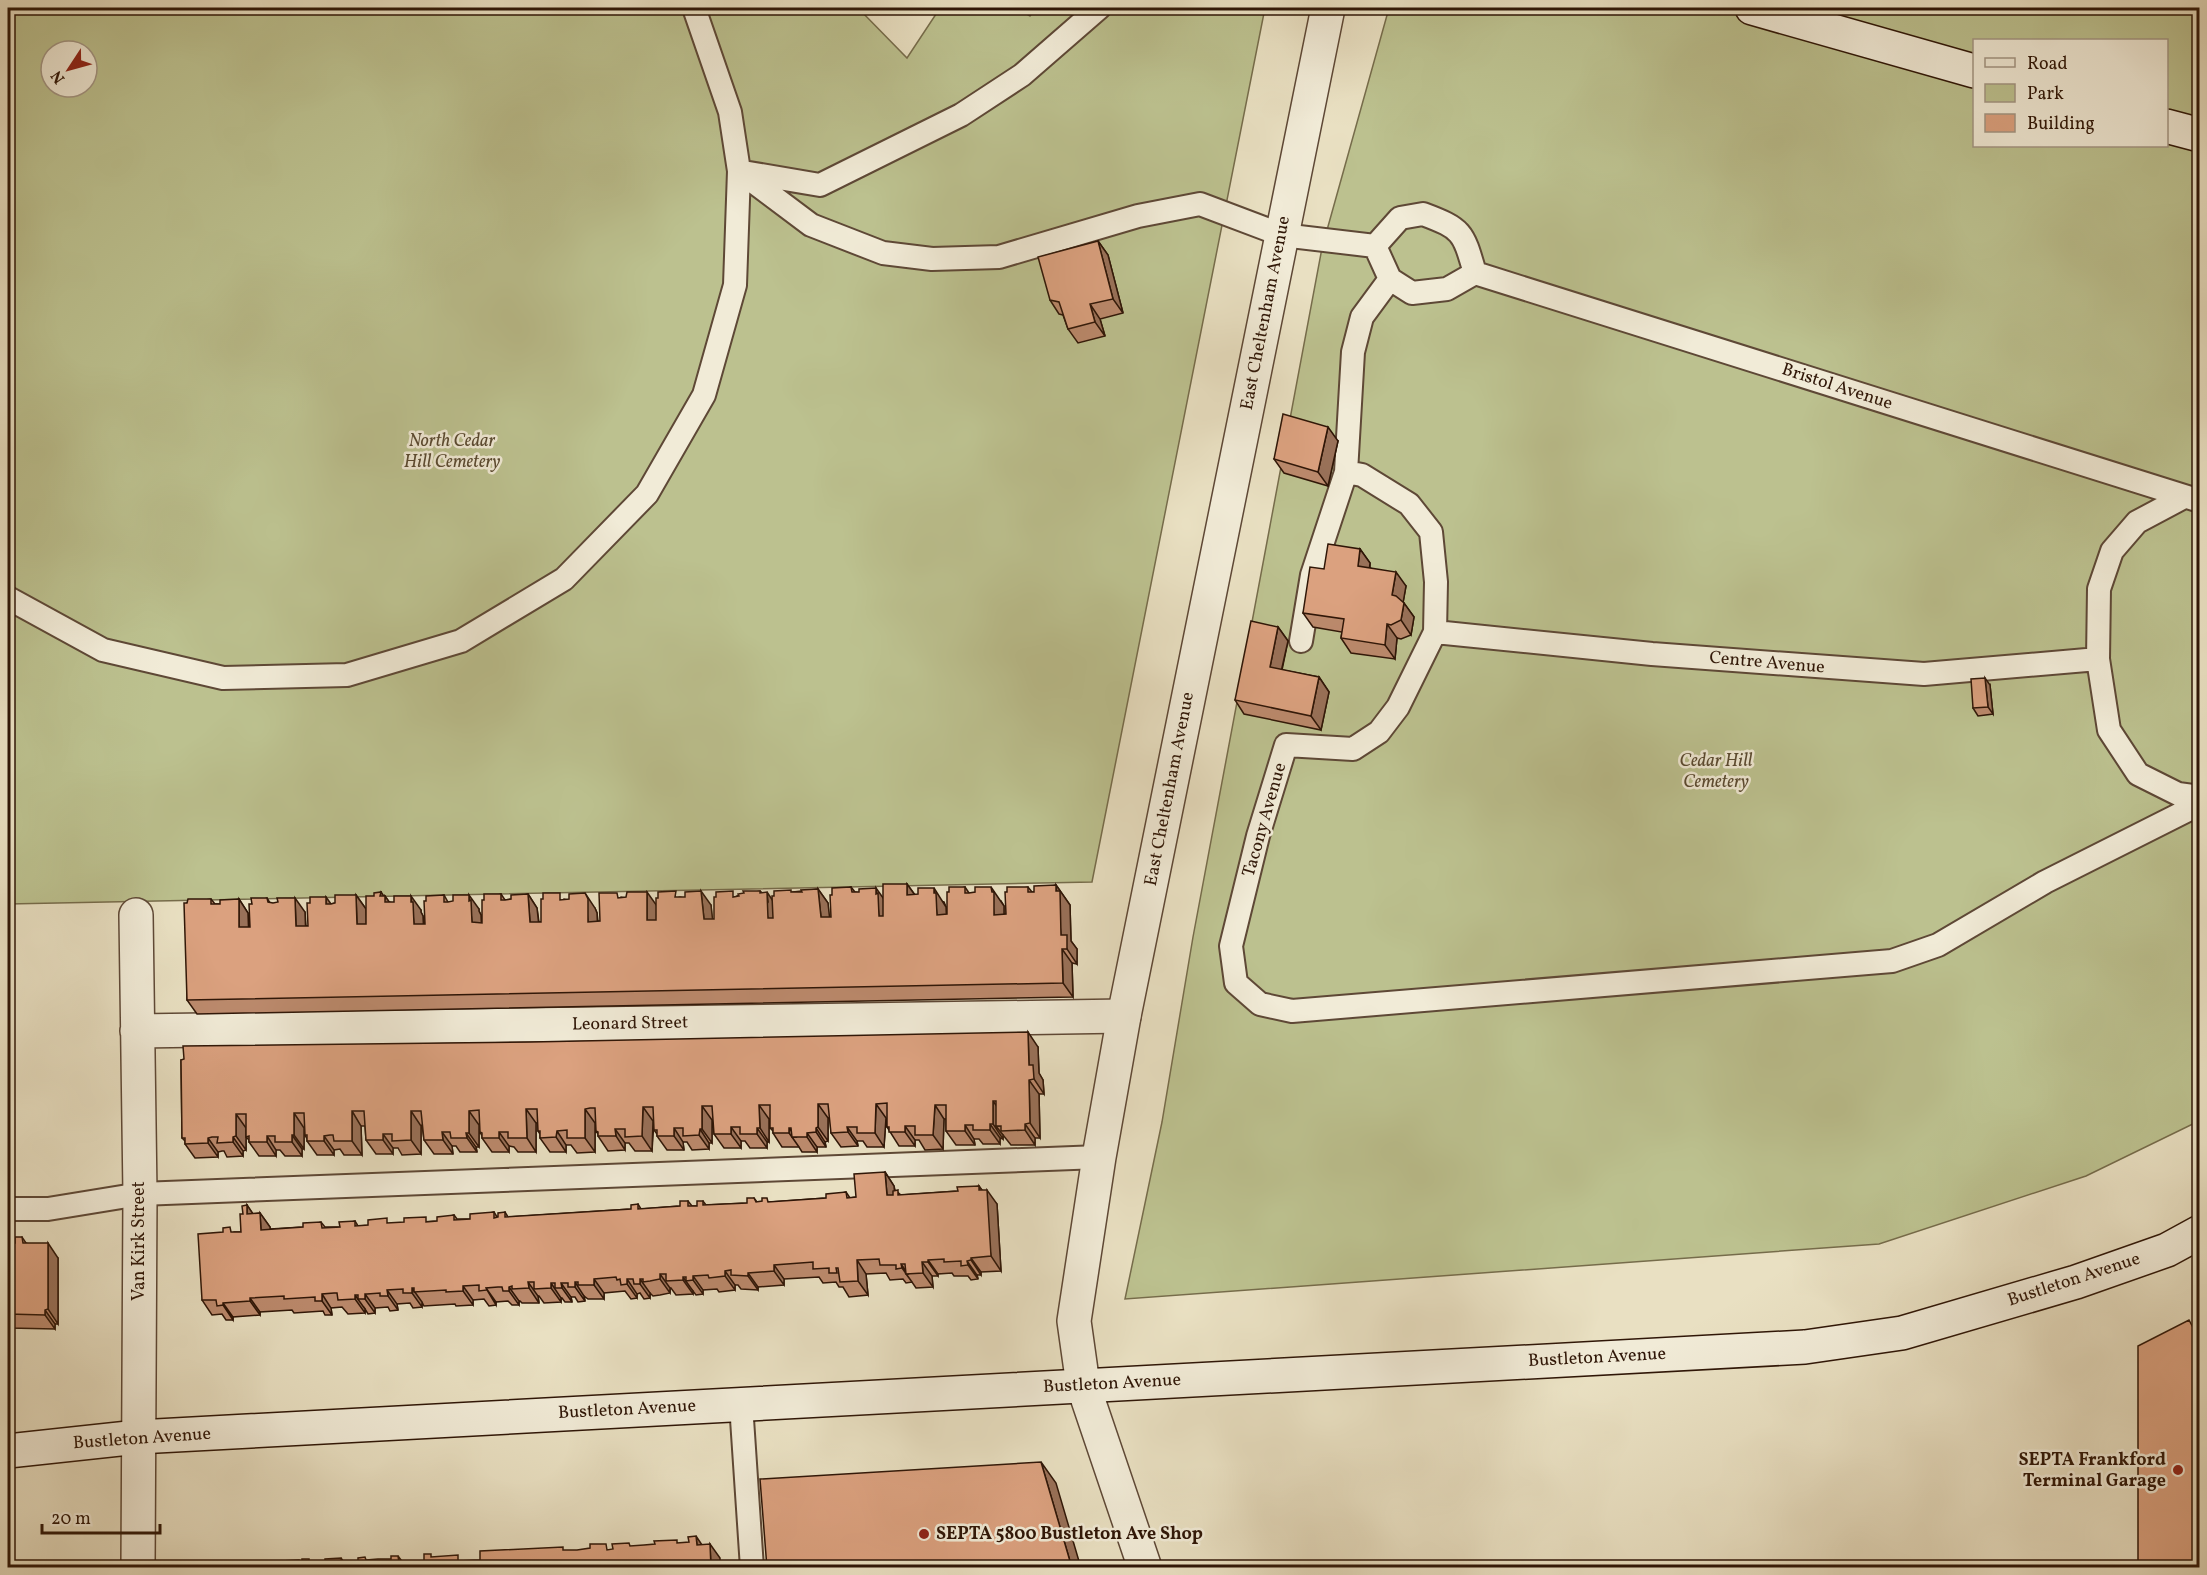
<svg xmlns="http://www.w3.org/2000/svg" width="2207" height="1575" font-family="Vollkorn,serif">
<rect width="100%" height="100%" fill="#e9e0c2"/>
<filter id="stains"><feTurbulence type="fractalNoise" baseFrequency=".00333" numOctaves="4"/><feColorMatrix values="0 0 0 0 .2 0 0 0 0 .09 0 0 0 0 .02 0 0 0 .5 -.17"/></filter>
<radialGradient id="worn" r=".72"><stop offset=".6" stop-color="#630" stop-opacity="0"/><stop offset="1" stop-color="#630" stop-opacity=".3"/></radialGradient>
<path fill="#bcc18f" stroke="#766c4b" stroke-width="1.5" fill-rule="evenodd" d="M8 8H858L907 58 940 8H1016L1030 16 1036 8H1265L1092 882 8 904ZM51 51H87V87H51Z
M1389 8H2199V1121L2086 1176 1879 1244 1125 1299 1162 1122 1193 937 1322 248ZM1974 40H2166V146H1974Z"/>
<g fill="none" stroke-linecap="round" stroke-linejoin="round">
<g stroke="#5e4836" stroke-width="26">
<path id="service" d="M739 171 811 225 883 253 932 259 999 257 1138 216 1200 204 1282 235 1375 246
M743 172 820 185 961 115 1022 75 1099 8
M1423 214C1463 229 1463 232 1475 273L1447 289 1412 293 1390 279 1375 246 1400 218Z
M1475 273 2200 501
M1390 279 1362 317 1353 352 1346 472 1362 475 1409 504 1431 532 1436 582 1435 632 1398 707 1379 732 1353 749 1286 745 1258 836 1231 946 1236 983 1260 1004 1292 1011 1892 961 1938 945 2045 882 2200 804
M2184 497 2137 522 2112 551 2099 589 2098 659 2109 730 2138 774 2178 794 2200 797
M8 598 103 650 223 678 347 675 461 641 564 579 647 494 704 395 735 285 739 171 730 112 694 8
M1435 632 1652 654 1924 674 2098 659
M1301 641 1312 575 1346 472
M8 1209H48L140 1194 1099 1157
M741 1404 752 1568"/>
</g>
<g stroke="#5e4836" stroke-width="36">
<path id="minor" d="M136 915 140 1194 138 1568
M137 1031 1124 1016"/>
</g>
<g stroke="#5e4836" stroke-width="36">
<path id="tertiary" d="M1145 1568 1083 1385 1074 1321 1099 1157 1124 1016 1328 8"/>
</g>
<g stroke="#2f1607" stroke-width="36">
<path id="secondary" d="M1752 8 1974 71
M2166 126 2200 135
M8 1451 138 1437 1805 1347 1902 1333 2076 1282 2167 1250 2200 1232"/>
</g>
<use href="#service" stroke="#f1ebd7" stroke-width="22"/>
<use href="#minor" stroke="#f1ebd7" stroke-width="33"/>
<use href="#tertiary" stroke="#f1ebd7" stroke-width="33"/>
<use href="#secondary" stroke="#f1ebd7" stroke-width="33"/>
</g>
<path fill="#bc8a6d" stroke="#2f1607" stroke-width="1.5" d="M1098 241 1108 255 1123 313 1100 319 1105 336 1078 343 1068 329 1063 315 1059 314 1050 300Z
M1338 441 1328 486 1284 473 1274 459Z
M1360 549 1370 563V568L1406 586 1403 602 1414 617 1411 635 1401 639 1397 638 1395 659 1351 653 1341 638 1342 632 1313 627 1303 613 1324 569Z
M1278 627 1288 641 1282 670 1319 677 1329 692 1321 730 1244 714 1235 700Z
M1990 685 1993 714 1978 716 1973 708Z
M907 884 915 895 944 902 946 907V914H947L949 892 965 887 969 893 1001 901 1004 906V914H1006L1007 892 1028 887 1032 892H1034L1056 885 1070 905 1071 941 1077 949V964L1072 963 1073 997 197 1014 187 1000V903L211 899 215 904H220L239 899 248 913 249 927H250L252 904 267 898 270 903 305 912 306 926H308L331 904 335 903 356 895 366 909 374 896 381 892 383 896H385L389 902 421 910V912L423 916 424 924H425L426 901 444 895 448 902 479 909V911L481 915V923H482L484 900 501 894 505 900 511 899 528 894 537 908 539 922H541L564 899 595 908 597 913 598 921H600L621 897 656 905 680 897 711 905 712 919H714L737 896 760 891 762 893 772 899 774 896 793 892 818 889 828 903 829 917H831L832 895 851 887 855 892 883 898Z
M1038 1047 1039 1073 1043 1080 1044 1094H1039L1040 1138H1035V1145H1011L1003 1135V1139L1000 1138V1144H983L979 1139H974L975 1145H956L946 1131V1119H944L943 1149 925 1150 919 1140H915V1146H899L887 1127 886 1118 884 1147H867L863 1141H857L858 1146 841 1147 831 1133 830 1118H828V1141L825 1142 826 1147H817V1152H802L799 1147H782L773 1133V1131L770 1128V1119H769V1142H767V1148H750L745 1141H741V1148H724L714 1134 713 1120H712V1143H709V1149L692 1150 687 1142H683L684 1150H667L657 1136V1134L654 1130V1121L652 1151H635L629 1143H625V1150L608 1151 598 1136V1134L596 1131V1123H595V1152L577 1153 571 1145H566V1152H550L540 1138V1134L538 1131V1123H536V1152H518L514 1147 509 1146V1152H492L482 1138V1136L480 1132V1125H479V1147H476L477 1152H460L456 1146H452L453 1154H434L424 1140 422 1125 421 1126V1154L402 1155 398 1148H393V1154H376L366 1140 365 1126H361L362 1155H344L340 1149 334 1150V1155H317L307 1141V1139L305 1135V1128H304V1149H302V1156H285L280 1150H276V1156H259L249 1142V1140L246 1137V1128V1150L243 1151V1156L227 1157 224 1151H222L218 1152V1157L195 1158 185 1144V1141L182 1138 181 1060Z
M885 1172 894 1186 895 1190 901 1195 958 1191 979 1186 982 1190 997 1204 1001 1271 981 1272V1275H977L978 1279 971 1280 968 1276H954L952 1273 938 1274V1276H932L933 1287 916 1288 912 1282 906 1283 903 1279 890 1280 886 1273 866 1274 868 1295 849 1297 843 1287H839L836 1282 823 1283 819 1277 784 1279V1285L758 1287V1290L741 1289 738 1285H735V1290L719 1292 717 1289 703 1290V1294L696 1295 693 1291V1294L676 1295 671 1288H670V1293L660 1295 653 1296 650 1293V1298L644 1299 640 1293 637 1294V1298L631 1299 625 1291 604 1293V1299H588L584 1296 585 1301 578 1302 575 1297H571L572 1302H565L562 1298H561V1302L544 1303 539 1296H538L539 1303H522L520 1301H519V1305H512L508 1301 496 1302V1305L489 1306 484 1299 473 1300V1305L456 1306 455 1304 424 1306 422 1302V1307L413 1308 410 1303 397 1304 398 1310 390 1311 388 1307 375 1308V1313L368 1314 365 1309V1313L348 1314 342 1307 331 1308 332 1315H325L323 1311 294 1313 292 1310 260 1312V1315L233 1317V1320H226L222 1314 212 1315 202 1300 234 1232H241L243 1214 247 1205 253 1214 260 1213 270 1227V1229L303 1227 321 1222 325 1227H340L355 1221 358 1226 437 1221 454 1215 457 1219H470L494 1212 497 1217 505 1212 508 1217 631 1209 638 1204 641 1209 680 1206 688 1201 692 1206H697L703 1201 706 1205 747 1203 754 1198 757 1202H770L826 1198 846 1192 850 1198 856 1197Z
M8 1237H9L13 1243H15L22 1237 26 1243 58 1258V1324H55V1329L9 1328 8 1326Z"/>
<path fill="#997159" stroke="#2f1607" stroke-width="1.5" d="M1098 241 1108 255 1123 313 1113 299Z
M1090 304 1100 319 1105 336 1095 322Z
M1328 427 1338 441 1328 486 1318 472Z
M1360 549 1370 563 1368 580 1358 566Z
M1396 572 1406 586 1402 609 1392 595Z
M1404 603 1414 617 1411 635 1401 620Z
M1387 624 1397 638 1395 659 1385 645Z
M1278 627 1288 641 1279 681 1270 667Z
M1319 677 1329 692 1321 730 1311 716Z
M1985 678 1990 685 1993 714 1988 707Z
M907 884 917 898 907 895Z
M1056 885 1070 905 1071 941 1077 949V964L1067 949 1061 935Z
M991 887 1004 906V929L994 915Z
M876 888 886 902 889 930 879 916Z
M934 888 946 907 947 929 937 915Z
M818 889 828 903 831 931 821 917Z
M701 891 711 905 714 933 704 919Z
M760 891 768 901 767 892 777 907 778 932 768 918Z
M381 892 385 898V896L395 910V917L380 896Z
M647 892 657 906V934L647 920Z
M585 893 595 908 597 913 598 936 588 922Z
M528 894 537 908 540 936 530 922Z
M356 895 366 909 367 938 357 924Z
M469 895 479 909V911L481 915 482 937 472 922Z
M411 896 421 910V912L423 916 424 938 414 924Z
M326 897 336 911 326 904Z
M295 898 305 912 306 940 296 926Z
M239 899 248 913 249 941 239 927Z
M1062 949 1072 963 1073 997 1063 983Z
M1028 1032 1038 1047 1039 1073 1043 1080 1044 1094 1034 1079 1029 1065Z
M1029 1080 1039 1094 1040 1138 1030 1123Z
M993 1101 1003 1115 1001 1126H996L1003 1135V1139L993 1124Z
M818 1104 828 1118V1141L818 1127Z
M876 1104 886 1118 884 1147 875 1133Z
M759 1105 769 1119V1142L760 1128Z
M935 1105 944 1119 943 1149 933 1135Z
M702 1106 712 1120V1143L702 1129Z
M643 1107 653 1121 652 1151 642 1136Z
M526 1109 536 1123V1152L527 1138Z
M585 1109 595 1123V1152L585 1138Z
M352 1111 361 1126 362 1155 352 1141Z
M411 1111 421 1126V1154L411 1140Z
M469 1111 479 1125V1147L469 1133Z
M294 1113 304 1128V1149L294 1135Z
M236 1114 246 1128V1150L236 1136Z
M990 1124 1000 1138V1144L990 1130Z
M1025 1124 1035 1138V1145L1025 1130Z
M965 1125 974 1139 975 1145 965 1131Z
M905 1126 915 1140V1146L905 1132Z
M731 1127 741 1141V1148L731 1134Z
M847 1127 857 1141 858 1146 848 1132Z
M674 1128 683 1142 684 1150 674 1136Z
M757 1128 767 1142V1148L757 1134Z
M789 1128 796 1137H792L799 1147 789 1133Z
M816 1128 825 1142 826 1147 816 1132Z
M615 1129 625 1143V1150L616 1136Z
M700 1129 709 1143V1149L699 1135Z
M557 1131 566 1145V1152L556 1137Z
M442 1132 452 1146 453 1154 443 1140Z
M499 1132 509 1146V1152L499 1138Z
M466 1133 476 1147 477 1152 467 1138Z
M807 1133 817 1147V1152L807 1137Z
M383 1134 393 1148V1154L383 1140Z
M292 1135 302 1149V1156L292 1142Z
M267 1136 276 1150V1156L267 1142Z
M324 1136 334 1150V1155L324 1141Z
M233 1137 243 1151V1156L233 1142Z
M208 1138 218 1152V1157L208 1143Z
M885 1172 894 1186 896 1209 887 1195Z
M979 1186 987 1198V1190L997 1204 1001 1271 991 1256 979 1190Z
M247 1205 257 1220 247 1214Z
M260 1213 270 1227 271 1244 261 1230Z
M48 1243 58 1258V1324L48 1309Z
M971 1258 981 1272V1275L971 1260Z
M857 1260 866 1274 868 1295 858 1281Z
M928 1260 938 1274V1276L928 1262Z
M967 1261 977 1275 978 1279 968 1265Z
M922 1262 932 1276 933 1287 923 1273Z
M901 1264 908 1274H906L912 1282 902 1268Z
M774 1265 784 1279V1285L774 1271Z
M725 1271 735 1285V1290L725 1276Z
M748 1273 758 1287V1290L748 1276Z
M660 1274 670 1288V1293L660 1279Z
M693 1276 703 1290V1294L693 1280Z
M683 1277 693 1291V1294L683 1280Z
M594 1279 604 1293V1299L594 1285Z
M627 1279 637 1294V1298L627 1284Z
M640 1279 650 1293V1298L640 1284Z
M528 1282 538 1296 539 1303 529 1288Z
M575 1282 584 1296 585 1301 575 1287Z
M551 1283 561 1298V1302L551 1288Z
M561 1283 571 1297 572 1302 562 1288Z
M463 1286 473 1300V1305L463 1291Z
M509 1287 519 1301V1305L509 1291Z
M412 1288 422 1302V1307L412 1293Z
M486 1288 496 1302V1305L487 1290Z
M387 1290 397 1304 398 1310 388 1296Z
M322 1294 331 1308 332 1315 322 1301Z
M365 1294 375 1308V1313L365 1299Z
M355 1295 365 1309V1313L355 1299Z
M250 1298 260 1312V1315L250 1301Z
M223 1303 233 1317V1320L223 1305Z
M45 1310 55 1324V1329L45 1315Z
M1041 1462 1056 1483 1081 1568H1072Z
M696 1536 706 1551 697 1545Z
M710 1544 720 1558V1568H711Z
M398 1556 407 1568 399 1563Z
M341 1558 348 1568 342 1567Z"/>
<path fill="#dba17f" stroke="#2f1607" stroke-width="1.5" d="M1098 241 1113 299 1090 304 1095 322 1068 329 1059 302 1050 300 1038 257Z
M1283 414 1328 427 1318 472 1274 459Z
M1328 544 1360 549 1358 566 1396 572 1392 595 1396 596 1404 603 1401 620 1391 625 1387 624 1385 645 1341 638 1344 619 1303 613 1310 567 1324 569Z
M1251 621 1278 627 1270 667 1319 677 1311 716 1235 700Z
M1985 678 1988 707 1973 708 1971 679Z
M883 884H907V895L918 894V888H934V893H936L937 915 947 914V892H949V887H965V893H969L975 892V887H991L992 892H994V915L1006 914 1005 892H1007V887H1028V892H1034V886L1056 885V891H1060L1061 935H1067V949H1062L1063 983 187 1000 184 903H187L188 899H211V904H220V900L239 899V927H250L249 904H252L251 898H267L268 902 273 903 278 902 277 898H295L296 926H308L307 903H310V897H326V904H331L335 903V895H356L357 924H366V896H374V893L381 892 380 896H385V902H394V896H411V902H413L414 924H425L424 901H426V896L444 895V902H448L453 901V895H469V901L471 900 472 922 482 923V900H484V894H501V900H505L511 899V895L528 894 530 922H541V899H543V893H560V900L569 899V894L585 893 588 899V922L600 921 599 893H617L618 898 626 897 627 892H647V920H656V898H658V892L676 891 675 897H685V892L701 891 704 919H714V897H716V892L733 891V897L739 896 738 894 744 893 743 891H760V893L767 892 768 918H773L772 896H774V891L791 890V892H802L801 890 818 889 821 917H831L830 895H832V888L851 887 852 892H859V889L876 888V894L878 893 879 916H883Z
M1028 1032 1029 1065H1033L1034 1079 1029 1080 1030 1123 1025 1124V1130L1001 1131V1126H996V1101H993V1124H990V1130H973V1125H965V1131H946V1105H935L933 1135H915V1126H905V1132H889V1127H887V1103L876 1104 875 1133H857V1127H847L848 1132 831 1133 828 1104H818V1127L816 1128V1132L807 1133V1137H792L791 1128H789V1133H773V1128H770V1105H759L760 1128H757V1134H740V1127H731V1134H714L712 1106H702V1129H700L699 1135 683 1136V1128H674V1136H657V1130H654L653 1107H643L642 1136 625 1137V1129H615L616 1136H598V1132L596 1131 595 1108H590L585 1109V1138H567V1130L557 1131 556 1137 540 1138V1131H538L537 1109H526L527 1138H508V1132H499V1138H482V1133L480 1132 479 1110 469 1111V1133H466L467 1138H451L450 1132H442L443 1140H424L421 1111H411V1140L392 1141V1134H383V1140H366L364 1111H352V1141H334L333 1135H330L324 1136V1141H307V1135H305L304 1113H294V1135H292V1142H275V1136H267V1142H249V1136L246 1137V1114H236V1136L233 1137V1142L217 1143 218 1137H212L208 1138V1143L185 1144V1138H182L181 1060 184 1059 183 1046 531 1042Z
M885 1172 887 1195H893V1191L898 1190V1195L958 1191 957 1187 979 1186V1190H987L991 1256 971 1258V1260L967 1261 968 1265 961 1266V1261L944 1262V1259L928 1260V1262H922L923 1273 906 1274 905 1264H901L902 1268 896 1269V1265H880L879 1259 857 1260 858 1281 840 1282 838 1268H836L837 1273H829V1268L813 1269V1262L774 1265V1271L748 1273V1276L731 1275V1270L725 1271V1276L709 1278 708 1275 693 1276V1280L686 1281V1277H683V1280L666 1281V1274H660V1279L650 1281 643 1282V1279H640V1284H634L633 1279H627V1284L621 1285 620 1279 617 1280 616 1277 594 1279V1285H578V1282H575V1287H568V1283H561L562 1288H555V1283H551V1288L534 1289V1282H528L529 1288 512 1289V1286L509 1287V1291H503L502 1287H498L486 1288 487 1290 479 1291V1285L463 1286V1291L446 1292V1290L414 1292V1288H412V1293H403V1289L387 1290 388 1296H380V1293L367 1294H365V1299H358V1295H355V1299L338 1300 337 1293H334L322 1294V1301H315V1297L284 1299V1296L250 1298V1301L223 1303V1305L217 1306 216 1300H202L198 1234 223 1232V1228L230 1227 231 1232H241L240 1214H243L242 1206 247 1205V1214L260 1213 261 1230 303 1227V1223L321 1222 322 1228 340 1227 339 1222 355 1221V1226L368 1225V1220L387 1218V1223L404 1222V1218L426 1217V1222L437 1221V1217L454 1215V1220L470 1219V1214L494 1212V1218L498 1217V1213L505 1212V1217L631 1209V1205L638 1204V1209L680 1206V1201H688V1206H697V1201H703V1205L747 1203V1198H754L756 1202 762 1201V1198H767L768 1202 826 1198V1194L846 1192 847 1198 856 1197 854 1174Z
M8 1237H9V1243H15V1237H22L23 1243H48V1309L45 1310V1315L8 1314Z
M2189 1320 2199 1339V1568H2138V1346Z
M1041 1462 1072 1568H767L760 1479Z
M696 1536 697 1545 710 1544 711 1568H282L281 1561 299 1560V1564L302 1563V1559H309V1564L325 1562V1559L341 1558 342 1567H358V1558L365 1557 366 1560 378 1559H391V1556H398L399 1563 424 1562V1554H431V1557L458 1555V1561L480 1560V1551L563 1547V1550H577L590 1548V1544H606L607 1550 613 1549 612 1544 629 1543 630 1546 644 1545 655 1544 654 1541 677 1540V1543L689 1542 688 1537Z
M250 1562H257L256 1565 266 1564V1568H212L250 1565Z
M267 1564H276V1568H268Z"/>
<g fill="#8f2418" stroke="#f1ebd7" stroke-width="2">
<circle cx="2178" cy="1470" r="6"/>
<circle cx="924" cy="1534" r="6"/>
</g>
<g text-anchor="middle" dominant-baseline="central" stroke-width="5" stroke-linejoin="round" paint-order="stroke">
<g font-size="18" fill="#2f1607" stroke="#f1ebd7">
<text transform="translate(1266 313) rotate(-79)">East Cheltenham Avenue</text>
<text transform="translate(1837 387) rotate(18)">Bristol Avenue</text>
<text transform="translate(1767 663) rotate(5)">Centre Avenue</text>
<text transform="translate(1170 789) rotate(-79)">East Cheltenham Avenue</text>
<text transform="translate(1265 820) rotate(-74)">Tacony Avenue</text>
<text transform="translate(630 1024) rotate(-1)">Leonard Street</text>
<text transform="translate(139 1241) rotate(-90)">Van Kirk Street</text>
<text transform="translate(2074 1280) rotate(-18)">Bustleton Avenue</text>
<text transform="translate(1597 1358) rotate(-3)">Bustleton Avenue</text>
<text transform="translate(1112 1384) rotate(-3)">Bustleton Avenue</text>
<text transform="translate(627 1410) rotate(-3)">Bustleton Avenue</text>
<text transform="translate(142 1439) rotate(-4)">Bustleton Avenue</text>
</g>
<g font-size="18" font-style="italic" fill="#594930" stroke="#f1ebd7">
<text x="452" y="441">North Cedar<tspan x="452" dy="21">Hill Cemetery</tspan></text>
<text x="1716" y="761">Cedar Hill<tspan x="1716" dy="21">Cemetery</tspan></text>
</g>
<g font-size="18" font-weight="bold" fill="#2f1607" stroke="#f1ebd7" text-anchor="end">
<text x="2166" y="1460">SEPTA Frankford<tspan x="2166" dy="21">Terminal Garage</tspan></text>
<text x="936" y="1534" text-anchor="start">SEPTA 5800 Bustleton Ave Shop</text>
</g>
</g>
<rect width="2207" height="1575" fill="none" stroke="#e9e0c2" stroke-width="30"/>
<rect x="9" y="9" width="2189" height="1557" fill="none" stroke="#2f1607" stroke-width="3"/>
<rect x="15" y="15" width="2177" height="1545" fill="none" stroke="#2f1607" stroke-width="1.5"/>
<rect x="1973" y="39" width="195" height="108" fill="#f1ebd7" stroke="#a39684" stroke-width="1.5"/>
<rect x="1985" y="58" width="30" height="9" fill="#f1ebd7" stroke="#a39684" stroke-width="1.5"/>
<text x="2027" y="69" font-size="18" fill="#2f1607">Road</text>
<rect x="1985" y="84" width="30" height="18" fill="#bcc18f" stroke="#a39684" stroke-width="1.5"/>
<text x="2027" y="99" font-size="18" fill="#2f1607">Park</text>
<rect x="1985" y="114" width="30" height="18" fill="#dba17f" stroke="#a39684" stroke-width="1.5"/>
<text x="2027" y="129" font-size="18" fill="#2f1607">Building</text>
<g transform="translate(69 69) rotate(234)"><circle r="28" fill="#f1ebd7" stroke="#a39684" stroke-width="1.5"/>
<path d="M0-4.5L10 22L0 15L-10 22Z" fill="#8f2418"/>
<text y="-9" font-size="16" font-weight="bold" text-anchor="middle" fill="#2f1607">N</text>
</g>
<path d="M42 1524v9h118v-9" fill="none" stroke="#2f1607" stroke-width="3"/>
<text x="51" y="1524" font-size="18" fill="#2f1607" stroke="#f1ebd7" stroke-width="4.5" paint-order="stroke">20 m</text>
<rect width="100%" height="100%" filter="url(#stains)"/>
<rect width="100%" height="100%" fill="url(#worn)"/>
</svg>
